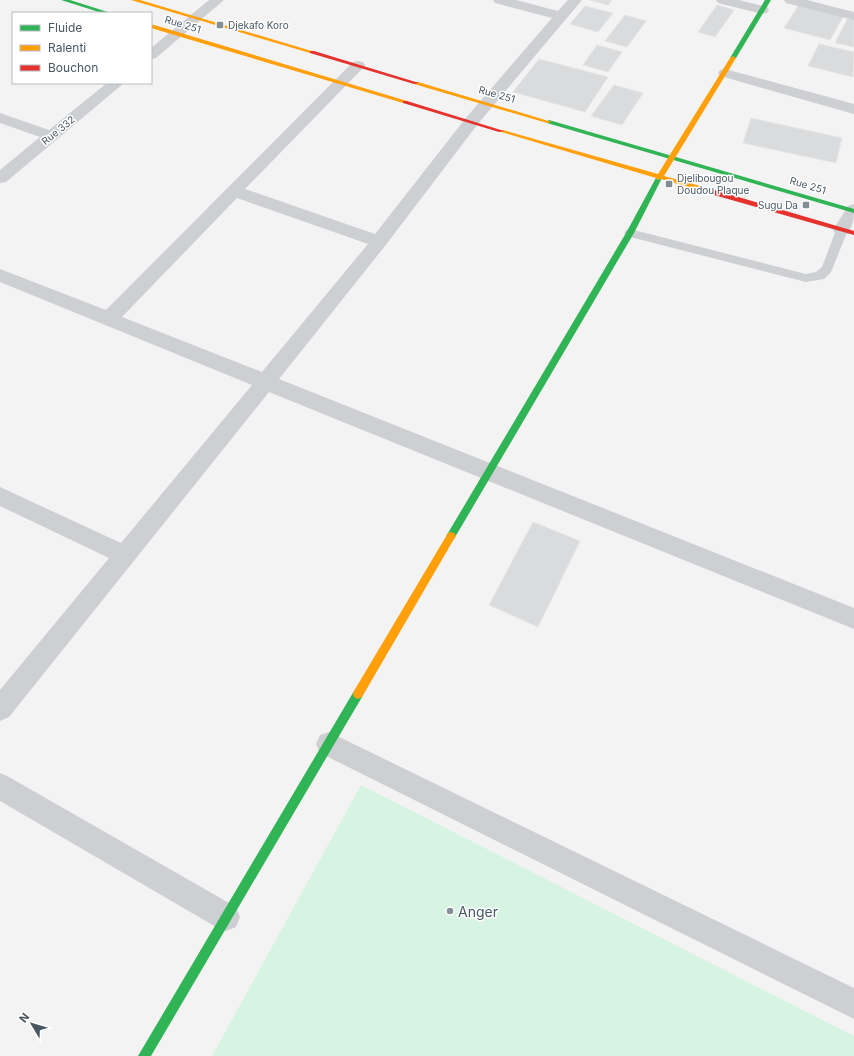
<svg xmlns="http://www.w3.org/2000/svg" width="854" height="1056" font-family="Inter,sans-serif">
<rect width="100%" height="100%" fill="#f4f3f3"/>
<path fill="#d6f4e1" d="M361 785 854 1036V1056H212Z"/>
<path fill="#dadbdc" stroke="#e5e5e6" d="M589 0H612L608 5Z
M800 3 844 15 830 40 784 28Z
M717 5 734 10 715 37 698 32Z
M585 6 613 13 598 32 570 24Z
M625 15 646 21 627 47 605 41Z
M849 16 854 17V47L835 43Z
M819 44 854 52 853 77 808 66Z
M597 45 622 52 608 72 583 65Z
M539 59 608 77 585 112 513 92Z
M614 85 643 93 622 125 591 116Z
M751 118 842 138 836 163 743 143Z
M533 522 580 541 538 627 489 605Z"/>
<g fill="none" stroke-linecap="round" stroke-linejoin="round">
<path fill="#cdcfd2" fill-rule="evenodd" d="M842 226 846 227 848 230 831 272 824 279 806 282 630 237 626 236 624 233 626 230 630 229 806 274 816 272 822 267 836 230 838 227Z"/>
<path fill="#cdcfd2" fill-rule="evenodd" d="M209 0H224L156 58 151 59V48Z
M493 0H516L558 11 568 0H582L477 125 385 246 279 379 854 608V629L269 392 9 717 0 721V690L109 558 0 506V487L121 543 252 385 0 282V269L106 310 353 62 358 61 363 62 365 65 363 68 245 189 375 234 465 119 552 18 495 3ZM237 198 368 244 262 372 122 317Z
M716 0H739L767 7 769 10 767 13 762 14 718 3Z
M784 0H807L854 12V20L786 3Z
M725 69 854 104V114L720 76 718 73 720 70Z
M107 83H124L6 182 0 183V170L40 137 0 123V113L49 130Z
M854 204C854 217 854 223 848 234L842 236 836 234 833 230 848 206Z
M329 732 854 988V1019L320 753 316 744 320 735Z
M0 773 9 777 236 907 240 917 236 927 226 931 216 927 0 801Z"/>
<path fill="#30b455" fill-rule="evenodd" d="M61 0H70L111 13H102Z
M765 0H771L736 58 731 59 730 58Z
M549 120 854 209V213L547 123 546 122Z
M657 176H659L662 178 634 233 454 539H448L446 536 448 533 626 233Z
M358 689 362 691 363 694 362 697 151 1056H138L354 691Z"/>
<path fill="#ff9f0a" fill-rule="evenodd" d="M131 0H140L315 52 310 53Z
M151 24 407 101 408 102 403 103 151 28Z
M733 56 736 58 664 176 711 189V193H709L661 179 657 180 656 178 498 131 503 130 658 174 730 58Z
M414 82H418L552 122 547 123 414 84Z
M451 532 454 533 456 536 454 539 362 697 358 699 354 697 353 694 354 691 448 533Z"/>
<path fill="#e5322d" fill-rule="evenodd" d="M310 51H314L419 83 414 84 310 53Z
M403 101H407L504 131 499 132 403 103Z
M707 189H711L854 231V235L707 193Z"/>
</g>
<g fill="#848e95" stroke="#fff" stroke-width="1.5">
<rect x="216" y="21" width="8" height="8" rx="2"/>
<rect x="665" y="180" width="8" height="8" rx="2"/>
<rect x="802" y="201" width="8" height="8" rx="2"/>
<circle cx="450" cy="911" r="4"/>
</g>
<g text-anchor="middle" dominant-baseline="central" stroke-width="3" stroke-linejoin="round" paint-order="stroke">
<g font-size="10" fill="#485762" stroke="#fff">
<text transform="translate(183 24) rotate(17)">Rue 251</text>
<text transform="translate(497 94) rotate(16)">Rue 251</text>
<text transform="translate(58 130) rotate(-39)">Rue 332</text>
<text transform="translate(808 185) rotate(17)">Rue 251</text>
</g>
<g font-size="10" fill="#485762" stroke="#fff" text-anchor="start">
<text x="228" y="25">Djekafo Koro</text>
<text x="677" y="178">Djelibougou<tspan x="677" dy="12">Doudou Plaque</tspan></text>
<text x="798" y="205" text-anchor="end">Sugu Da</text>
</g>
<g font-size="14" fill="#485762" stroke="#fff" text-anchor="start">
<text x="458" y="911">Anger</text>
</g>
</g>
<rect x="12" y="12" width="140" height="72" fill="#ffffff" stroke="#b6bcc0"/>
<rect x="20" y="25" width="20" height="6" fill="#30b455" stroke="#b6bcc0"/>
<text x="48" y="32" font-size="12" fill="#485762">Fluide</text>
<rect x="20" y="45" width="20" height="6" fill="#ff9f0a" stroke="#b6bcc0"/>
<text x="48" y="52" font-size="12" fill="#485762">Ralenti</text>
<rect x="20" y="65" width="20" height="6" fill="#e5322d" stroke="#b6bcc0"/>
<text x="48" y="72" font-size="12" fill="#485762">Bouchon</text>
<g transform="translate(32 1024) rotate(308)" stroke="#ffffff" stroke-width="3" paint-order="stroke">
<path d="M0-3L7 15L0 10L-7 15Z" fill="#485762"/>
<text y="-6" font-size="11" font-weight="bold" text-anchor="middle" fill="#485762">N</text>
</g>
</svg>
